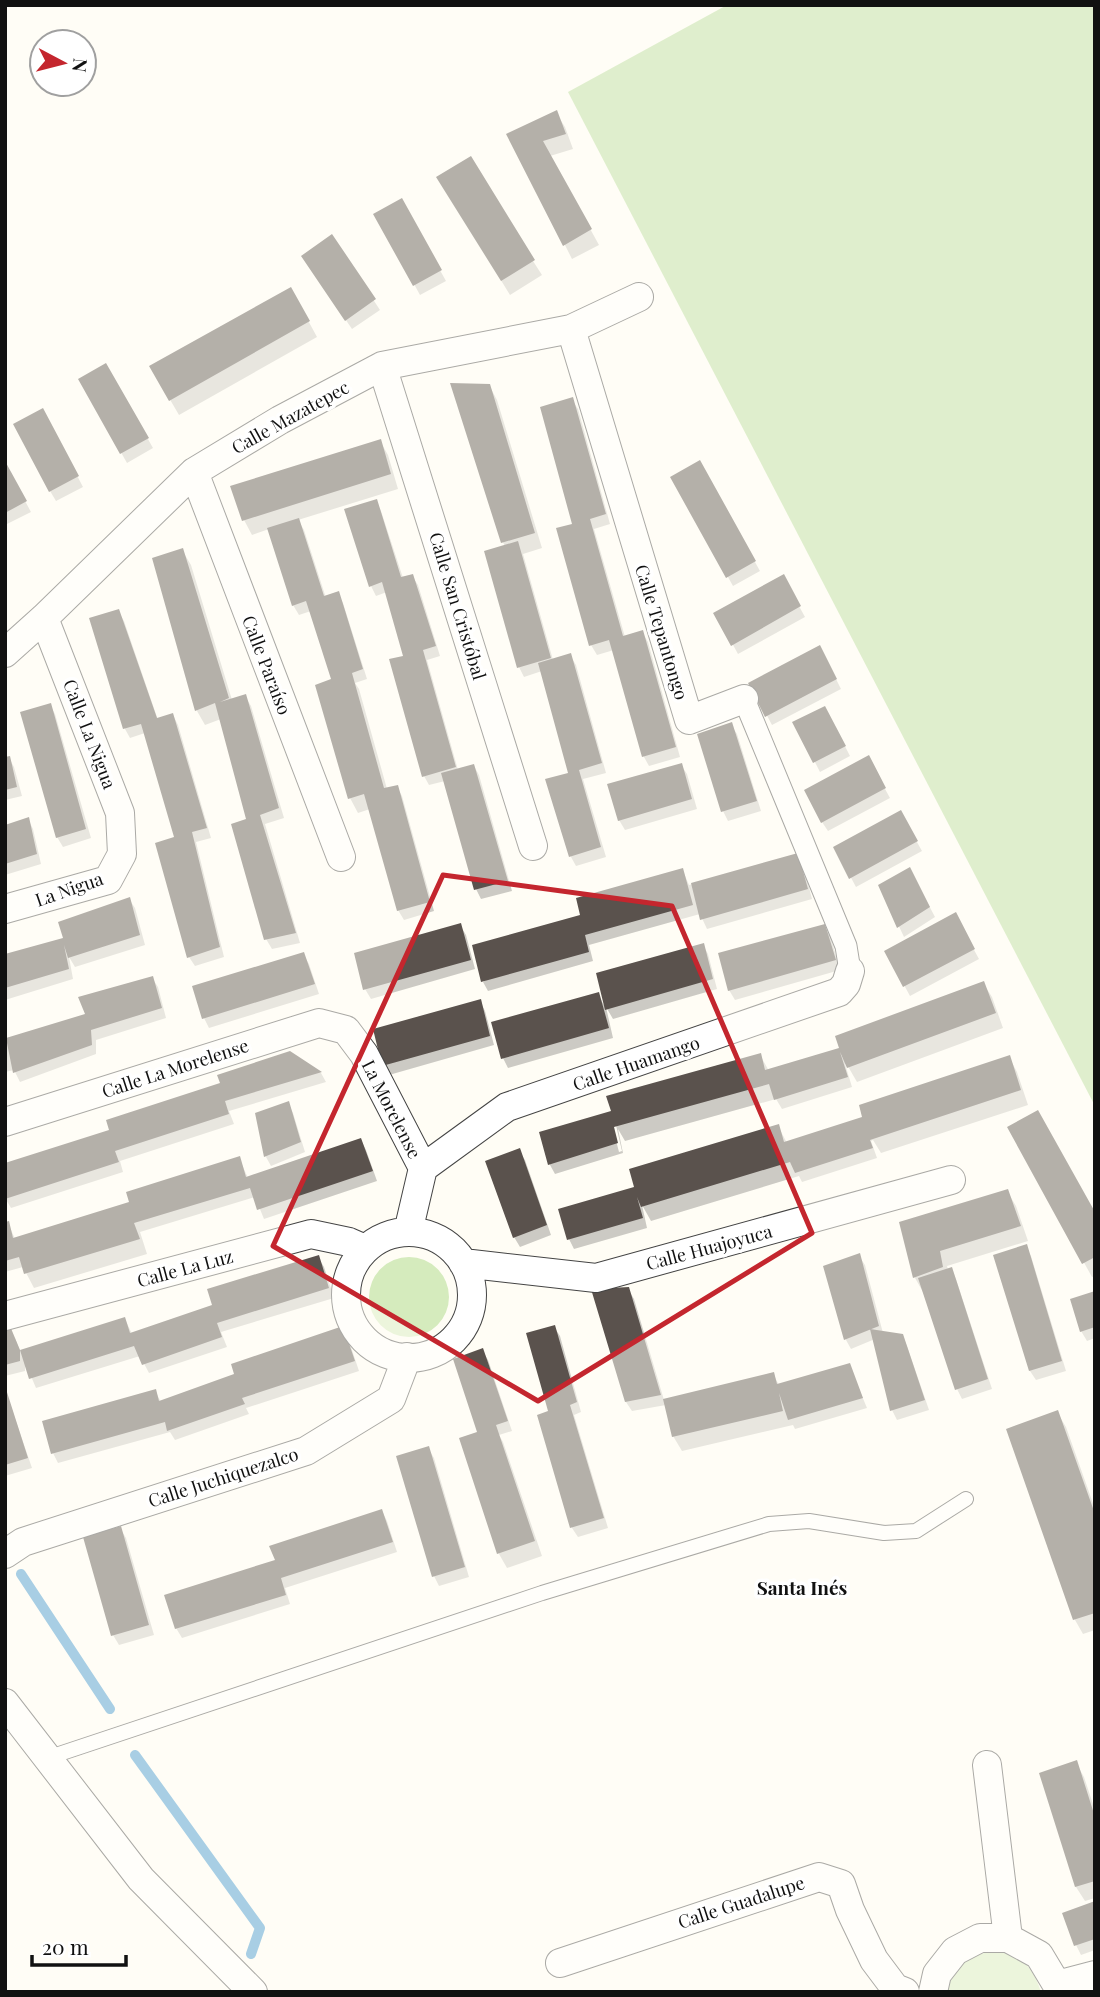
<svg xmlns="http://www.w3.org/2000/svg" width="1100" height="1997" font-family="'Playfair Display',serif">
<rect width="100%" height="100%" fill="#fffdf5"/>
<path fill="#d5ebbd" d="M369 1297a40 40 0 1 1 80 0a40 40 0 1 1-80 0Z
M997 1951C1023 1957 1033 1967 1041 1992H946C952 1965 971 1953 997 1951Z"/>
<path fill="#b9dc9c" d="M727 5H1095V1106L568 92Z"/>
<path fill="#0003" fill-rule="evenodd" d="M556 113 565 127 573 149 550 156 599 245 572 259 509 134Z
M447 192 533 261 542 275 510 295Z
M401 200 446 281 420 295 376 215Z
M332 237 380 310 352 329 309 266Z
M291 289 317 337 179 415 151 367Z
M106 365 153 448 127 463 80 380Z
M489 385 497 400 542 548 523 554 553 660 570 655 576 665 606 773 583 779 606 857 576 866 571 857 547 780 570 774 542 671 524 677 519 667 505 547 503 542Z
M572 400 578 409 610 524 594 529 625 637 642 632 648 642 680 757 649 766 644 757 614 650 597 655 591 645 575 525Z
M48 420 83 487 56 501 50 491Z
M380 441 388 455 398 489 298 520 304 530 326 598 338 594 343 603 367 679 355 683 359 689 387 789 397 787 402 796 434 911 404 920 398 910 370 809 358 813 350 798 334 680 311 611 299 615 293 605 269 529 252 535 244 520Z
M699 462 760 571 733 586 672 477Z
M5 464 31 512 5 525Z
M376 501 381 511 403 578 412 576 418 585 440 656 427 660 458 770 474 766 479 775 512 891 481 899 476 889 445 781 429 785 424 776 406 657 387 592 376 596 371 586Z
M182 550 191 565 232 700 245 696 251 706 284 818 265 824 300 943 272 949 266 939 248 820 221 719 205 725 197 711 154 559Z
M783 577 805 617 738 654 716 614Z
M118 611 124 621 158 720 173 715 178 725 211 838 196 842 224 957 195 966 189 957 177 838 145 733 130 738 125 729 91 619Z
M825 657 841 689 772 725 750 684Z
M50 705 55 714 91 838 63 847 57 837Z
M830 717 850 756 820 772 795 723Z
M731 725 737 734 761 811 728 821 723 811Z
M9 758 14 767 22 796 5 800V759Z
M868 758 890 798 828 831 822 822Z
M681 765 687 774 697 809 625 830 619 820Z
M900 812 922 851 856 887 835 848Z
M28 819 33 829 41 864 5 875V827Z
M797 855 803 864 812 899 707 929 700 914 589 945 593 961 488 991 483 982 582 916 683 871 689 885Z
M915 879 935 917 904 937 880 886Z
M129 899 135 908 145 945 75 967 69 957 73 979 5 1000V956L65 939Z
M955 915 979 959 910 996 886 952Z
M460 925 466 935 475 969 371 999 365 989 356 954Z
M824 926 830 935 840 970 735 1000 729 990Z
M703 945 708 954 717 989 613 1019 606 1007 613 1038 508 1068 503 1058 598 994 605 1007Z
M303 954 309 964 319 994 209 1028 204 1018 194 987Z
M152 978 158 987 166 1018 96 1040V1054L20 1082 14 1070 5 1072V1039L87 1015Z
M983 983 992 997 1003 1028 857 1082 846 1063 845 1064 852 1087 782 1109 776 1099 625 1141 618 1129 623 1153 555 1174 550 1165 541 1133 613 1112 760 1055 769 1071 838 1050 844 1060ZM611 1121H615L622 1151 619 1152Z
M480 1001 485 1011 494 1045 389 1075 384 1066Z
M290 1053 321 1073 326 1082 229 1111 234 1124 120 1161 123 1172 11 1208 5 1198 111 1131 222 1084Z
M1009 1057 1017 1072 1028 1105 881 1153 873 1140 871 1141 877 1158 802 1182 799 1176 651 1221 642 1205 647 1228 574 1249 569 1239 633 1189 778 1126 787 1143 862 1119Z
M288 1103 293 1113 305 1152 271 1166 266 1157 257 1114Z
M1009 1128 1095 1215V1276L1092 1277Z
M361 1140 366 1150 377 1181 264 1219 255 1197 140 1232 147 1254 34 1288 23 1267 5 1272V1224L8 1223 15 1239 131 1203 239 1158 248 1178Z
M519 1151 525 1160 551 1235 520 1247 514 1237Z
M1007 1191 1016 1206 1028 1241 947 1266 948 1270 951 1269 956 1279 992 1389 962 1399 957 1389 923 1292 915 1278 901 1223Z
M1026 1247 1031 1256 1066 1371 1036 1380 1030 1371 996 1256Z
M859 1256 865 1265 883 1333 902 1336 907 1346 929 1410 897 1420 892 1410 875 1339 851 1349 846 1340 825 1267Z
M318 1257 324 1267 334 1298 221 1332 227 1347 149 1373 140 1356 36 1388 25 1362V1371L5 1376V1330L15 1338 20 1351 125 1319 132 1334 214 1306Z
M628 1289 634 1299 664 1400 773 1374 779 1385 849 1365 867 1408 795 1429 793 1425 682 1451 673 1436 666 1405 632 1411 626 1402Z
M1095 1293V1338L1087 1341 1081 1331Z
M554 1327 560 1336 581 1412 574 1415 608 1528 578 1537 572 1528 539 1416 550 1412Z
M342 1329 348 1338 359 1371 246 1408 249 1414 175 1440 170 1432 58 1463 53 1453 155 1391 161 1402 236 1375Z
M482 1350 488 1360 512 1431 499 1435 503 1442 542 1556 507 1568 499 1554 461 1439 480 1433Z
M5 1389 32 1468 5 1476Z
M1057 1412 1066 1427 1095 1509V1630L1083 1634 1075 1620 1008 1430Z
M428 1448 434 1458 469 1577 439 1586 434 1576Z
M382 1511 387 1521 397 1552 285 1588 290 1604 182 1638 176 1628 277 1561Z
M120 1528 126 1538 154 1635 119 1645 113 1635Z
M1076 1763 1084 1777 1095 1810V1898L1085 1901 1076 1887 1041 1774Z
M1095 1903V1950L1081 1955 1076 1945Z"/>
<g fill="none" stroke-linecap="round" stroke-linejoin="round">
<path stroke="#3f96cf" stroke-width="10" d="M21 1574 110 1709
M135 1755 260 1928 251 1954"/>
</g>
<path fill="#5a524d" d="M557 110 566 134 543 141 592 229 563 246 506 134Z
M471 156 535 260 501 281 436 177Z
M402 198 442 270 413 286 373 214Z
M332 234 376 299 345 321 301 256Z
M291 287 310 321 169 401 149 366Z
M106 363 149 438 120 454 78 379Z
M450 383 490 384 535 533 501 543Z
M573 397 606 514 590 519 623 636 643 630 676 747 642 757 609 640 589 646 556 528 572 524 540 407Z
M43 408 79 476 49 492 13 424Z
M381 439 391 474 242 521 230 486Z
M700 460 756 561 726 578 670 477Z
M5 461 27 501 5 513Z
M377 499 401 577 413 574 436 646 423 650 456 767 422 777 389 659 403 656 382 582 369 587 344 509Z
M299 518 324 596 339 591 363 669 352 673 384 788 398 785 430 902 397 911 364 794 348 799 315 685 331 679 306 601 292 606 267 528Z
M518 541 551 658 517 668 484 551Z
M183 548 229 698 220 702 246 694 279 808 260 815 296 933 264 940 231 824 246 819 215 703 195 711 152 558Z
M784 574 801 606 731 646 713 613Z
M119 609 157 718 173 713 207 828 192 832 220 947 187 958 155 843 174 837 141 724 123 729 89 618Z
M820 645 837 679 765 717 748 683Z
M571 653 602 763 579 770 601 847 569 857 545 779 568 773 538 663Z
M51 703 86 829 56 838 20 712Z
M825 706 846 746 813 763 792 722Z
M732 722 757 801 721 812 697 734Z
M869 755 886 788 821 823 804 790Z
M10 756 17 787 5 790V757Z
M682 763 692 799 618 821 607 784Z
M474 764 508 881 474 890 441 773Z
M901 810 918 841 849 879 833 847Z
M29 817 37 854 5 864V825Z
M798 853 808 889 700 920 691 883Z
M910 867 930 907 897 928 878 885Z
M683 868 693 905 585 935 589 952 481 982 472 945 580 915 576 898Z
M130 897 140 935 68 958 64 945 69 969 5 988V954L63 938 58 922Z
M956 912 975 949 903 987 884 951Z
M461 923 471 960 363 990 354 953Z
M825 924 836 960 728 991 718 953Z
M704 943 713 979 605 1010 596 973Z
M304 952 315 984 202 1019 192 986Z
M153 976 162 1008 91 1030 92 1045 13 1073 6 1038 85 1014 78 997Z
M984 981 996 1013 847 1068 840 1052 848 1077 774 1100 769 1084 614 1127 618 1143 548 1165 539 1132 611 1111 606 1096 761 1053 765 1070 839 1048 835 1036Z
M599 992 609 1028 501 1059 491 1022Z
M481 999 490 1036 382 1066 373 1029Z
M290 1051 322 1072 225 1101 229 1114 115 1151 119 1162 5 1199V1163L109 1130 106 1120 220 1083 217 1075Z
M1010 1055 1021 1090 870 1140 873 1148 795 1173 790 1162 641 1207 637 1197 643 1218 567 1240 558 1209 634 1187 629 1169 779 1124 784 1142 862 1117 859 1105Z
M289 1101 301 1142 264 1157 255 1113Z
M1038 1110 1095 1212V1257L1082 1264 1007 1127Z
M361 1138 373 1171 257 1210 250 1188 134 1223 140 1239 24 1274 19 1257 5 1261V1222L9 1221 13 1238 129 1202 126 1192 240 1156 246 1177Z
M520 1148 547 1225 513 1238 485 1161Z
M1008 1189 1021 1226 940 1251 943 1267 913 1278 899 1222Z
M1027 1244 1062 1361 1029 1371 993 1255Z
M860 1253 879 1326 844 1340 823 1266Z
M319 1255 329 1288 217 1323 222 1337 142 1365 134 1346 29 1379 20 1350 125 1317 130 1333 212 1305 207 1289Z
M952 1267 988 1379 955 1390 918 1278Z
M629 1287 661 1395 625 1402 591 1289Z
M1095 1291V1327L1080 1332 1070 1299Z
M555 1325 577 1402 570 1405 604 1518 570 1528 537 1415 548 1411 526 1333Z
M10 1326 20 1350V1361L5 1365V1328Z
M343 1326 355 1361 242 1398 245 1404 167 1431 165 1422 51 1454 42 1421 156 1389 159 1401 234 1374 231 1364Z
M870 1329 903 1334 925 1400 890 1411Z
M483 1348 508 1421 496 1425 535 1541 497 1554 459 1438 477 1432 453 1359Z
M850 1363 863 1398 788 1420 779 1393 783 1411 672 1437 663 1399 774 1372 777 1384Z
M6 1389 28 1458 5 1465V1390Z
M1058 1410 1095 1514V1613L1073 1620 1006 1429Z
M429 1446 465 1567 432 1577 396 1456Z
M382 1509 393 1542 281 1578 286 1595 175 1629 164 1595 275 1560 269 1546Z
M121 1526 149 1625 111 1636 83 1537Z
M1077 1760 1095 1817V1881L1075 1887 1039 1773Z
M1095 1901V1939L1074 1946 1062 1913Z"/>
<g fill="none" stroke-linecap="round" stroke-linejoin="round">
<g stroke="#444" stroke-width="16">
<path id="service" d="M47 1758 542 1593 769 1524 809 1521 884 1533 916 1531 966 1499"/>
</g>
<g stroke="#444" stroke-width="23">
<path id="pedestrian" d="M744 699 846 946 850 971"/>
</g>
<g stroke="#444" stroke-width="30">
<path id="minor" d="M571 329 689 720 744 699
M382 366 533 846
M194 472 341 857
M5 653 44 618 194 472 280 420 382 366 571 329 639 297
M5 909 108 880 122 854 120 813 44 618
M5 1122 319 1023 346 1030 364 1054 423 1168 408 1232
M423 1168 507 1107 839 992 846 984 850 971
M346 1295a63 63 0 1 1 126 0a63 63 0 1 1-126 0Z
M463 1263 596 1278 951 1180
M5 1316 311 1234 349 1242 365 1249
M5 1554 23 1542 306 1451 391 1399 407 1357
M5 1703 141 1879 253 1992
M987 1765 1008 1938
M560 1963 819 1877 841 1884 850 1910 874 1960 895 1988 905 1992
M1057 1985 1095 1975
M933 1992 937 1974 955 1951 980 1938H1008L1039 1955 1057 1985 1058 1992"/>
</g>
<use href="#service" stroke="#fff" stroke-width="14"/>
<use href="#pedestrian" stroke="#fff" stroke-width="21"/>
<use href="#minor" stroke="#fff" stroke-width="28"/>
</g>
<path d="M0 0H1100V1997H0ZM443 875 672 906 812 1233 538 1401 273 1246Z" fill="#fffdf5" fill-opacity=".55" fill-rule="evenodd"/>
<path fill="none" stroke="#c4262e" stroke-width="5" stroke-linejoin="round" d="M443 875 672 906 812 1233 538 1401 273 1246Z"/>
<g text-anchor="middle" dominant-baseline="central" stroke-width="7" stroke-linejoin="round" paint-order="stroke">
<g font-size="18" fill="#111" stroke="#fff">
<text transform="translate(290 417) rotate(-29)">Calle Mazatepec</text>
<text transform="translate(458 606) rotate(73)">Calle San Cristóbal</text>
<text transform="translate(662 632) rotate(73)">Calle Tepantongo</text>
<text transform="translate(267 665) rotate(69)">Calle Paraíso</text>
<text transform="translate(90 734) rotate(69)">Calle La Nigua</text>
<text transform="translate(69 889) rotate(-19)">La Nigua</text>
<text transform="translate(636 1063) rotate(-19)">Calle Huamango</text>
<text transform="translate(175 1068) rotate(-18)">Calle La Morelense</text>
<text transform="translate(392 1109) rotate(63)">La Morelense</text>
<text transform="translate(709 1247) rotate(-15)">Calle Huajoyuca</text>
<text transform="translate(185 1268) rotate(-15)">Calle La Luz</text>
<text transform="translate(223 1477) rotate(-18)">Calle Juchiquezalco</text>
<text transform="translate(741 1902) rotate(-18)">Calle Guadalupe</text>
</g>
<g font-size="19" font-weight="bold" fill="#111" stroke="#fff">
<text x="802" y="1587">Santa Inés</text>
</g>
</g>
<rect width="1100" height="1997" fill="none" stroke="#111111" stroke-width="14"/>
<g transform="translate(63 63) rotate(97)"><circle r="33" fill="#ffffff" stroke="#a0a0a0" stroke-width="2"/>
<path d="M0-5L12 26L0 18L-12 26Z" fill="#c4262e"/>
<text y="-10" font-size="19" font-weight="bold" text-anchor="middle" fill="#111111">N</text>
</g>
<path d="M32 1955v10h94v-10" fill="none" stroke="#111111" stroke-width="3.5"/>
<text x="42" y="1955" font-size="21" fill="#111111" stroke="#ffffff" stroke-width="5" paint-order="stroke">20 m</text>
</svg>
